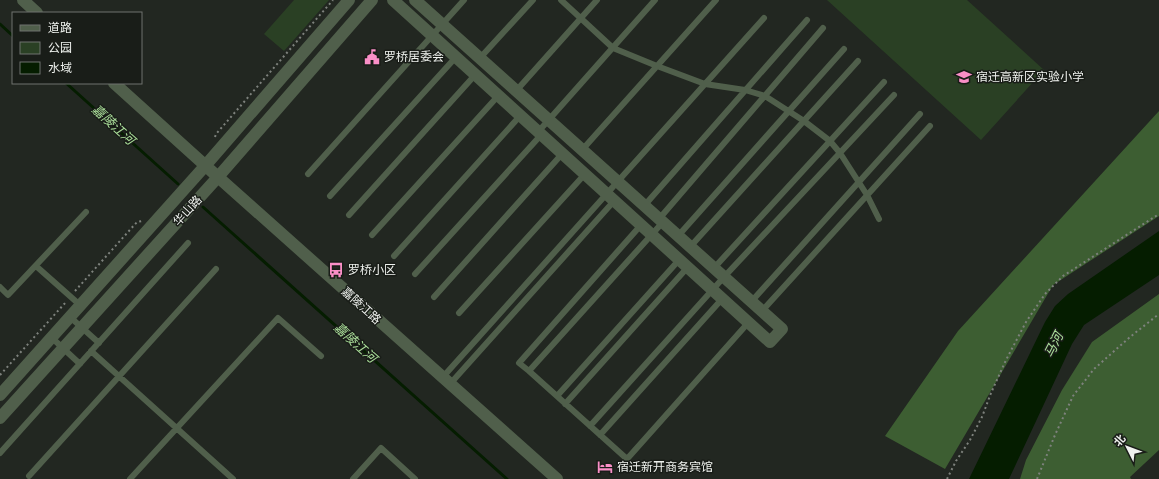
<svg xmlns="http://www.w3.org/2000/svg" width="1159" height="479" font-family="Signika,'Noto Sans SC',sans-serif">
<rect width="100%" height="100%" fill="#222721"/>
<path fill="#2a4024" d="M294 0H329L284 51 264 34Z
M827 0H967L1044 70 981 140Z"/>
<path fill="#3d5e32" d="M1159 111V216L1053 285 945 469 885 436 958 331Z
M1159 294V450L1130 477 1131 479H1020L1026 460 1062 390 1092 342Z"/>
<path fill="#051d00" d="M1159 231V275L1084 325 1072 344 1009 479H969L1045 322 1055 306 1068 294Z"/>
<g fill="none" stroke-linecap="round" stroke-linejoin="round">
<path stroke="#051d00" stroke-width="3" d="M0 24 13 36
M66 83 178 184
M203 207 507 479"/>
<path stroke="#7e827d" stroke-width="2" stroke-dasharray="2 3" stroke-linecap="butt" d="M215 137 216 134 333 0
M75 291 137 222 142 221
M0 375 66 302
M947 479 956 461 970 440 982 417 991 393 1006 360 1026 322 1045 294 1063 276 1159 214
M1037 479 1055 435 1073 396 1094 369 1130 337 1159 314"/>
<path stroke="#505f4b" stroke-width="6" d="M561 0 613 48 657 66 705 84 745 90 765 96 804 121 830 141 840 153 867 195 879 219
M480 58 533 0
M516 91 597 0
M538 132 655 0
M582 150 716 0
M308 174 464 0
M330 196 456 57
M644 206 807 20
M349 215 475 75
M659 219 823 28
M663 222 529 371 627 459 748 323
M372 235 498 96
M678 236 844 49
M690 247 858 61
M394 256 520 116
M36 266 80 305
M714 268 884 82
M415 274 541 135
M0 287 8 295 86 212
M434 297 562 154
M751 302 920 114
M762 311 930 126
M459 313 585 174
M70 317 99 343
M51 337 80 364
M91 351 233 479
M529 371 519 363 641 225
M442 378 764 18
M450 384 614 201
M557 396 679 260
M565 404 687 268
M590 426 724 277 894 95
M600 435 722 299
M0 453 188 243
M29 476 216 269
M130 479 278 318 321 356
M353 479 381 448 415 479"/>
<path stroke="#505f4b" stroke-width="12" d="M393 0 770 342 782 329 415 0"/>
<path stroke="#505f4b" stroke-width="12" d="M23 0 37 13
M114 83 218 177 557 479
M0 395 205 166 349 0
M0 418 218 177 372 0"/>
</g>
<defs>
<g id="civic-bare" transform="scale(1.2)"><path d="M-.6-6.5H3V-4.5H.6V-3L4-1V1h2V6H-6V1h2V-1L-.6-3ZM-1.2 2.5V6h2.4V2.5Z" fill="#fa8fc7" stroke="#191d18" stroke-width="2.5" paint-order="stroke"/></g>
<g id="school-bare" transform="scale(1.2)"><path d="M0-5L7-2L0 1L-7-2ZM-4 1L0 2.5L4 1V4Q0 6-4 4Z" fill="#fa8fc7" stroke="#191d18" stroke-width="2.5" paint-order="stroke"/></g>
<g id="bus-bare" transform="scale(1.2)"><path d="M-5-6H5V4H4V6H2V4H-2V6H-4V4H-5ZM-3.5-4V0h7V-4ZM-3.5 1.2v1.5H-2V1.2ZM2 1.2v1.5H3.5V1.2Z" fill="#fa8fc7" stroke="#191d18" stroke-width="2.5" paint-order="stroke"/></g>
<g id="hotel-bare" transform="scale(1.2)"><path d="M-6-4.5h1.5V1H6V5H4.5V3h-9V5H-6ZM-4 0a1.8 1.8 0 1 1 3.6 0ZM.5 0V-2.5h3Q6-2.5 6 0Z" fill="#fa8fc7" stroke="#191d18" stroke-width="2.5" paint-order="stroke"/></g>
</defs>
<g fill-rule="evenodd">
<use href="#civic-bare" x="372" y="57"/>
<use href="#school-bare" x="964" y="77"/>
<use href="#bus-bare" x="336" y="270"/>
<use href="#hotel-bare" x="605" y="467"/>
</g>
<g text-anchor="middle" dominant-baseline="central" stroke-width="3" stroke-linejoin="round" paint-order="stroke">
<g font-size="12" fill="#eff2ee" stroke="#191d18" text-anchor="start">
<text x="384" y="57">罗桥居委会</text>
<text x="976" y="77">宿迁高新区实验小学</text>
<text x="348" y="270">罗桥小区</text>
<text x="617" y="467">宿迁新开商务宾馆</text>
</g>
<g font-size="12" fill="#eff2ee" stroke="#191d18">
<text transform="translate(188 211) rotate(-48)">华山路</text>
<text transform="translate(361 306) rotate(42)">嘉陵江路</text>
</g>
<g font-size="13" font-style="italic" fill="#ade29c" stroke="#191d18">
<text transform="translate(113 125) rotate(42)">嘉陵江河</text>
<text transform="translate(355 343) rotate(42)">嘉陵江河</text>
<text transform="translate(1054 345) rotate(-63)">马河</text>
</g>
</g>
<rect x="12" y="12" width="130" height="72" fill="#191d18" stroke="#6f726e"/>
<rect x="20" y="25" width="20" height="6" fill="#505f4b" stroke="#6f726e"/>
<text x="48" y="32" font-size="12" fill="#eff2ee">道路</text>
<rect x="20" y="42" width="20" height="12" fill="#2a4024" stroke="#6f726e"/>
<text x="48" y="52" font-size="12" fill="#eff2ee">公园</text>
<rect x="20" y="62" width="20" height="12" fill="#051d00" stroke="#6f726e"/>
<text x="48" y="72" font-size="12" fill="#eff2ee">水域</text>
<g transform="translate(1127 447) rotate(312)" stroke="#191d18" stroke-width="3" paint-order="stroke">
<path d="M0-3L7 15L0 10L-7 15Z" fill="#eff2ee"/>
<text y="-6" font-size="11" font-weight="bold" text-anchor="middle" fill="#eff2ee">北</text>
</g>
</svg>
